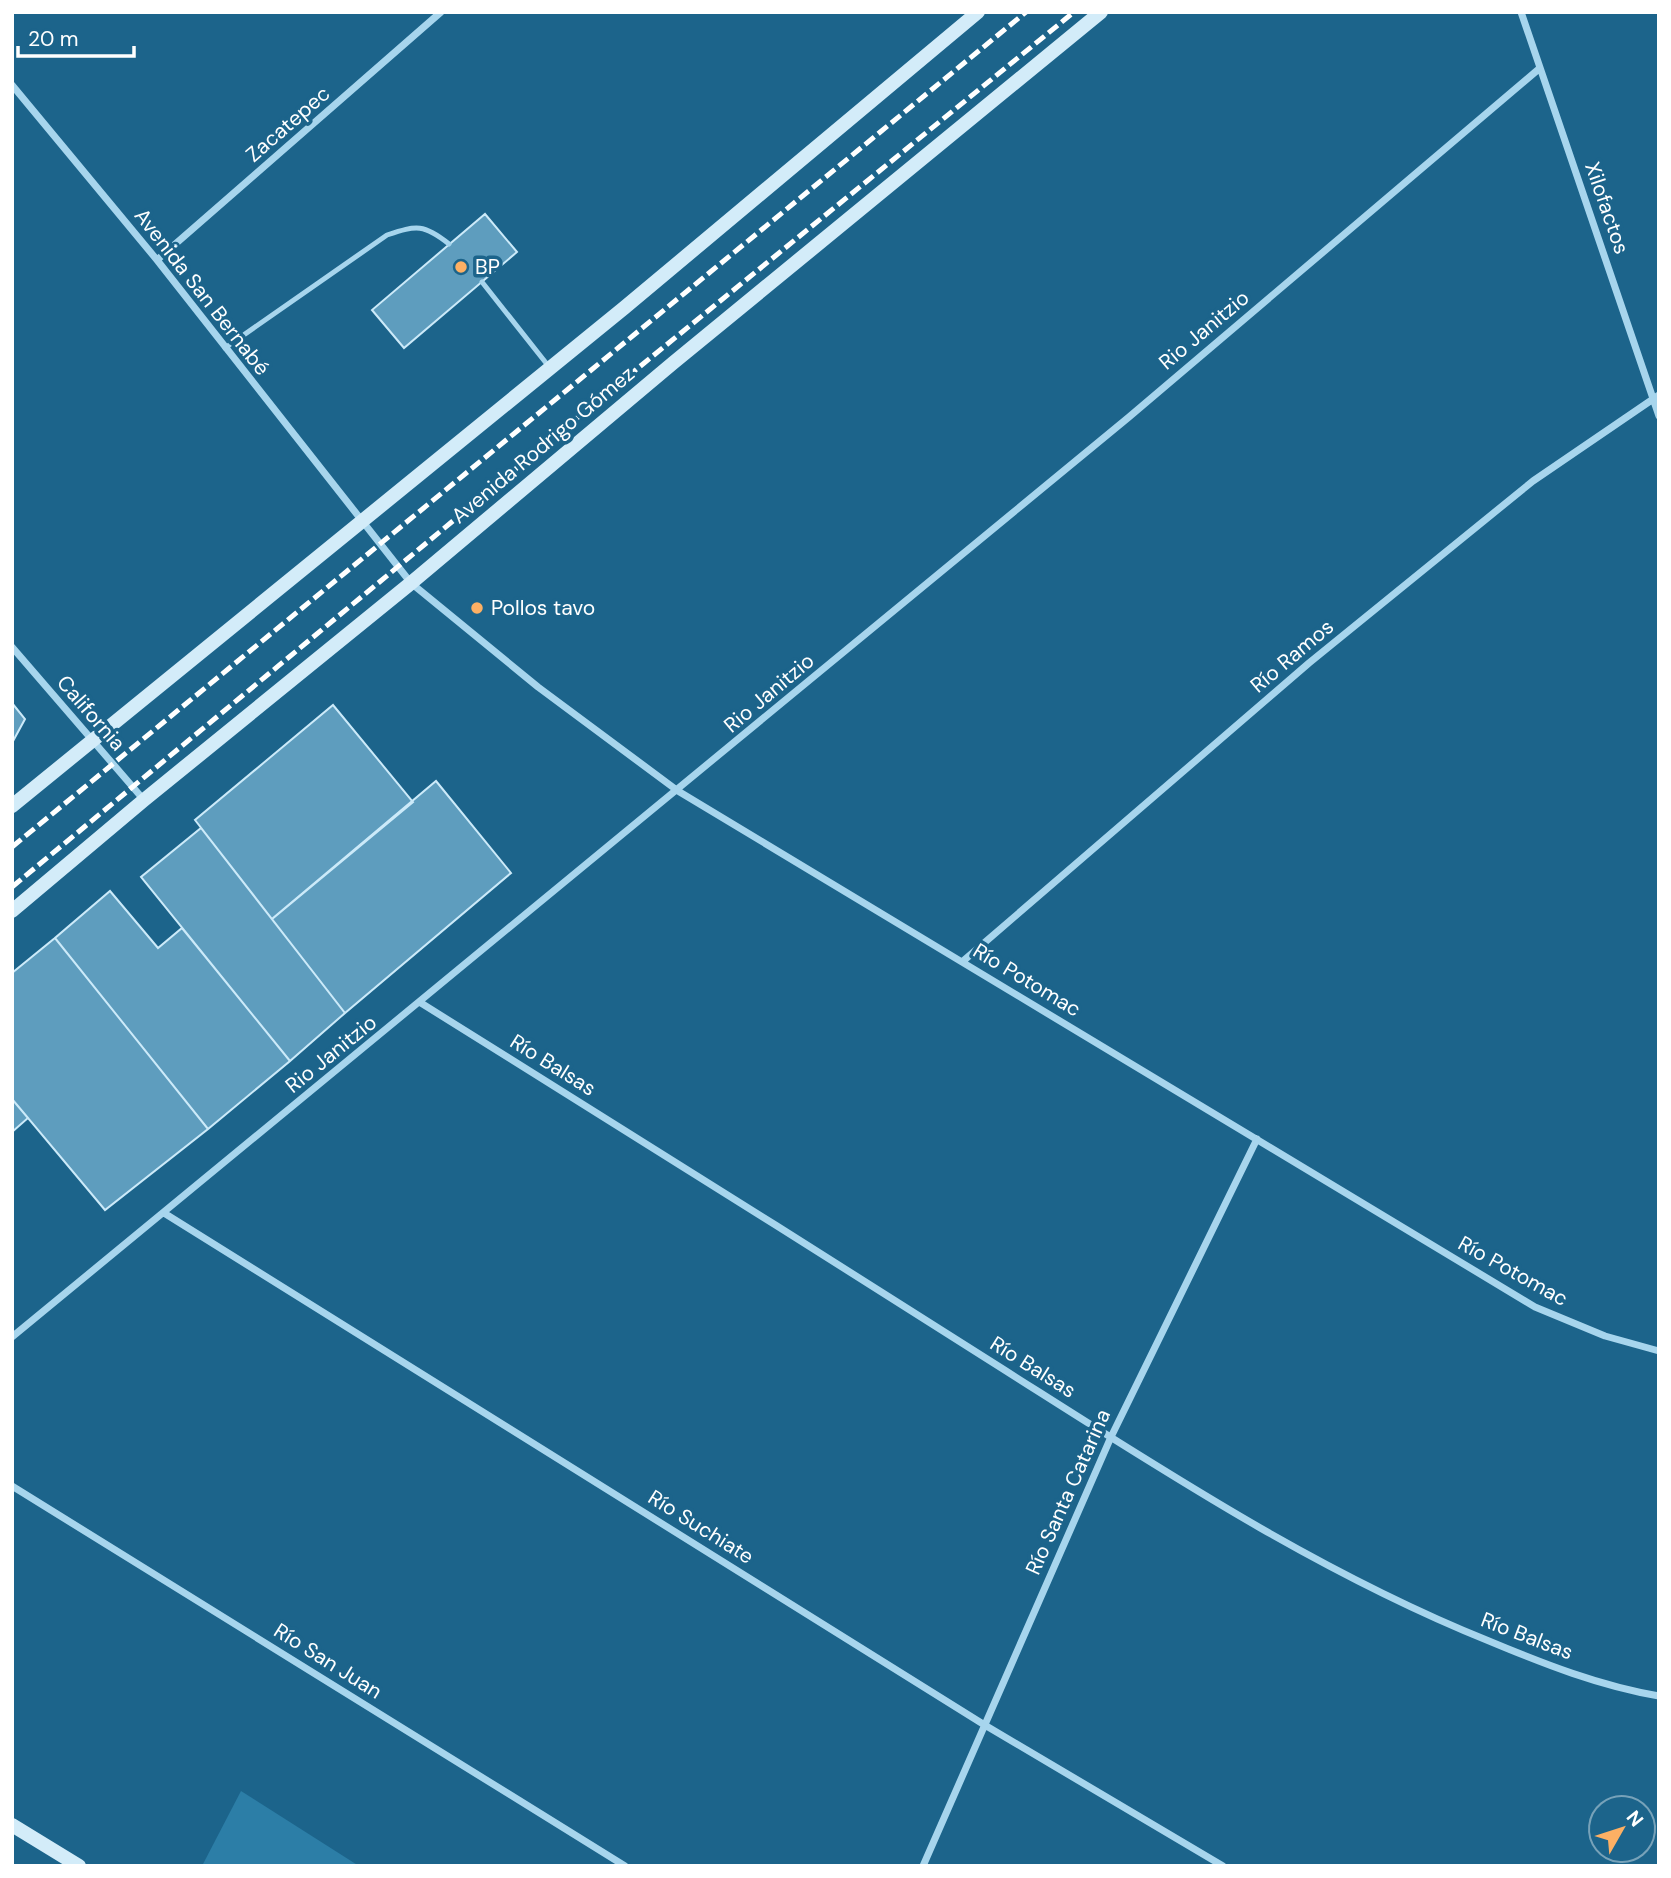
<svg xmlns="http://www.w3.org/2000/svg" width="1671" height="1878" font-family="'DM Sans',sans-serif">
<rect width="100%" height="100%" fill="#1c648b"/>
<path fill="#2c7ea7" d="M241 1791 359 1866H202Z"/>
<path fill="#5e9dbe" stroke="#cceaf9" stroke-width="2" d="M485 214 517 252 404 348 372 310Z
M12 703 25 719 12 743Z
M333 705 413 802 272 919 195 820Z
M436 781 511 873 345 1013 272 919Z
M201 828 345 1013 290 1061 141 877Z
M110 891 158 948 182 928 290 1061 208 1129 55 938Z
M55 938 208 1129 105 1210 12 1099V973Z
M12 1099 28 1118 12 1132Z"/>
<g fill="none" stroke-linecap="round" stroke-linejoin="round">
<path stroke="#a7d5ed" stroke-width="5" d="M482 282 550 368
M225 348 387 235C417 225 424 224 449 244"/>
<path stroke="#a7d5ed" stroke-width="7" d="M1521 12 1659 416
M12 85 157 260 411 583 538 687 678 791 1535 1307 1605 1336 1659 1351
M157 260 441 12
M12 647 144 800
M962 962 1309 663 1533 481 1659 395
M421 1003C609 1120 797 1238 984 1357 1147 1460 1310 1569 1489 1641 1544 1664 1600 1686 1659 1696
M164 1213 983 1724 1223 1866
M12 1337 1129 417 1540 68
M12 1486 625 1866
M923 1866 1111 1437 1257 1139"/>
<path stroke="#d3ecf9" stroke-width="14" d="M12 806 624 308 978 12
M12 911 144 800 411 583 673 363 1101 12
M12 1825 79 1866"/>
<path stroke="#fff" stroke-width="5" stroke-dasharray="12 5" stroke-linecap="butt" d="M12 847 1026 12
M12 887 583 413 1074 12"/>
</g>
<g fill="#fdb064" stroke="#1c648b" stroke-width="2.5">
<circle cx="461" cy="267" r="7"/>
<circle cx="477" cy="608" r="7"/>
</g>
<g text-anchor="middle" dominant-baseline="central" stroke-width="7" stroke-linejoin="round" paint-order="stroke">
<g font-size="21" fill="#fff" stroke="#1c648b">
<text transform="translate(288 124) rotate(-41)">Zacatepec</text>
<text transform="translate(1607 208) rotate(71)">Xilofactos</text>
<text transform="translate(202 292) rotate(52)">Avenida San Bernabé</text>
<text transform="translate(1204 330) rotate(-40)">Rio Janitzio</text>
<text transform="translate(543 445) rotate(-40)">Avenida Rodrigo Gómez</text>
<text transform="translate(1292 656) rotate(-40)">Río Ramos</text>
<text transform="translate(769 693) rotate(-40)">Rio Janitzio</text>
<text transform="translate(91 713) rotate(49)">California</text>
<text transform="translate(1027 980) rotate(31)">Río Potomac</text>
<text transform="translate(331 1054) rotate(-39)">Rio Janitzio</text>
<text transform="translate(553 1065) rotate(32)">Río Balsas</text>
<text transform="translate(1513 1271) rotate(29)">Río Potomac</text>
<text transform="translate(1033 1367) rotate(32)">Río Balsas</text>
<text transform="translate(1068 1492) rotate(-66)">Río Santa Catarina</text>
<text transform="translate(701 1527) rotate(32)">Río Suchiate</text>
<text transform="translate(1527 1636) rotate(21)">Río Balsas</text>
<text transform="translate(328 1661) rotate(32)">Río San Juan</text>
</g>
<g font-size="21" fill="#fff" stroke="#1c648b" text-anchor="start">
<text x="475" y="267">BP</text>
<text x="491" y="608">Pollos tavo</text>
</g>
</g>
<rect width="1671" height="1878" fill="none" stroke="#ffffff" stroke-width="28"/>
<g transform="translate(1622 1829) rotate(51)"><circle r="33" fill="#1c648b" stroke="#77a2b9" stroke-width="2"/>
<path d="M0-5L12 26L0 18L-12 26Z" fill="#fdb064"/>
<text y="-10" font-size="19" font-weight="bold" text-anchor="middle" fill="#ffffff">N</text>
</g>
<path d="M18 46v10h116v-10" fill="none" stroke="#ffffff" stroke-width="3.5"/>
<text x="28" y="46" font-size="21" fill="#ffffff" stroke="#1c648b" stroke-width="5" paint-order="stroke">20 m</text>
</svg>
